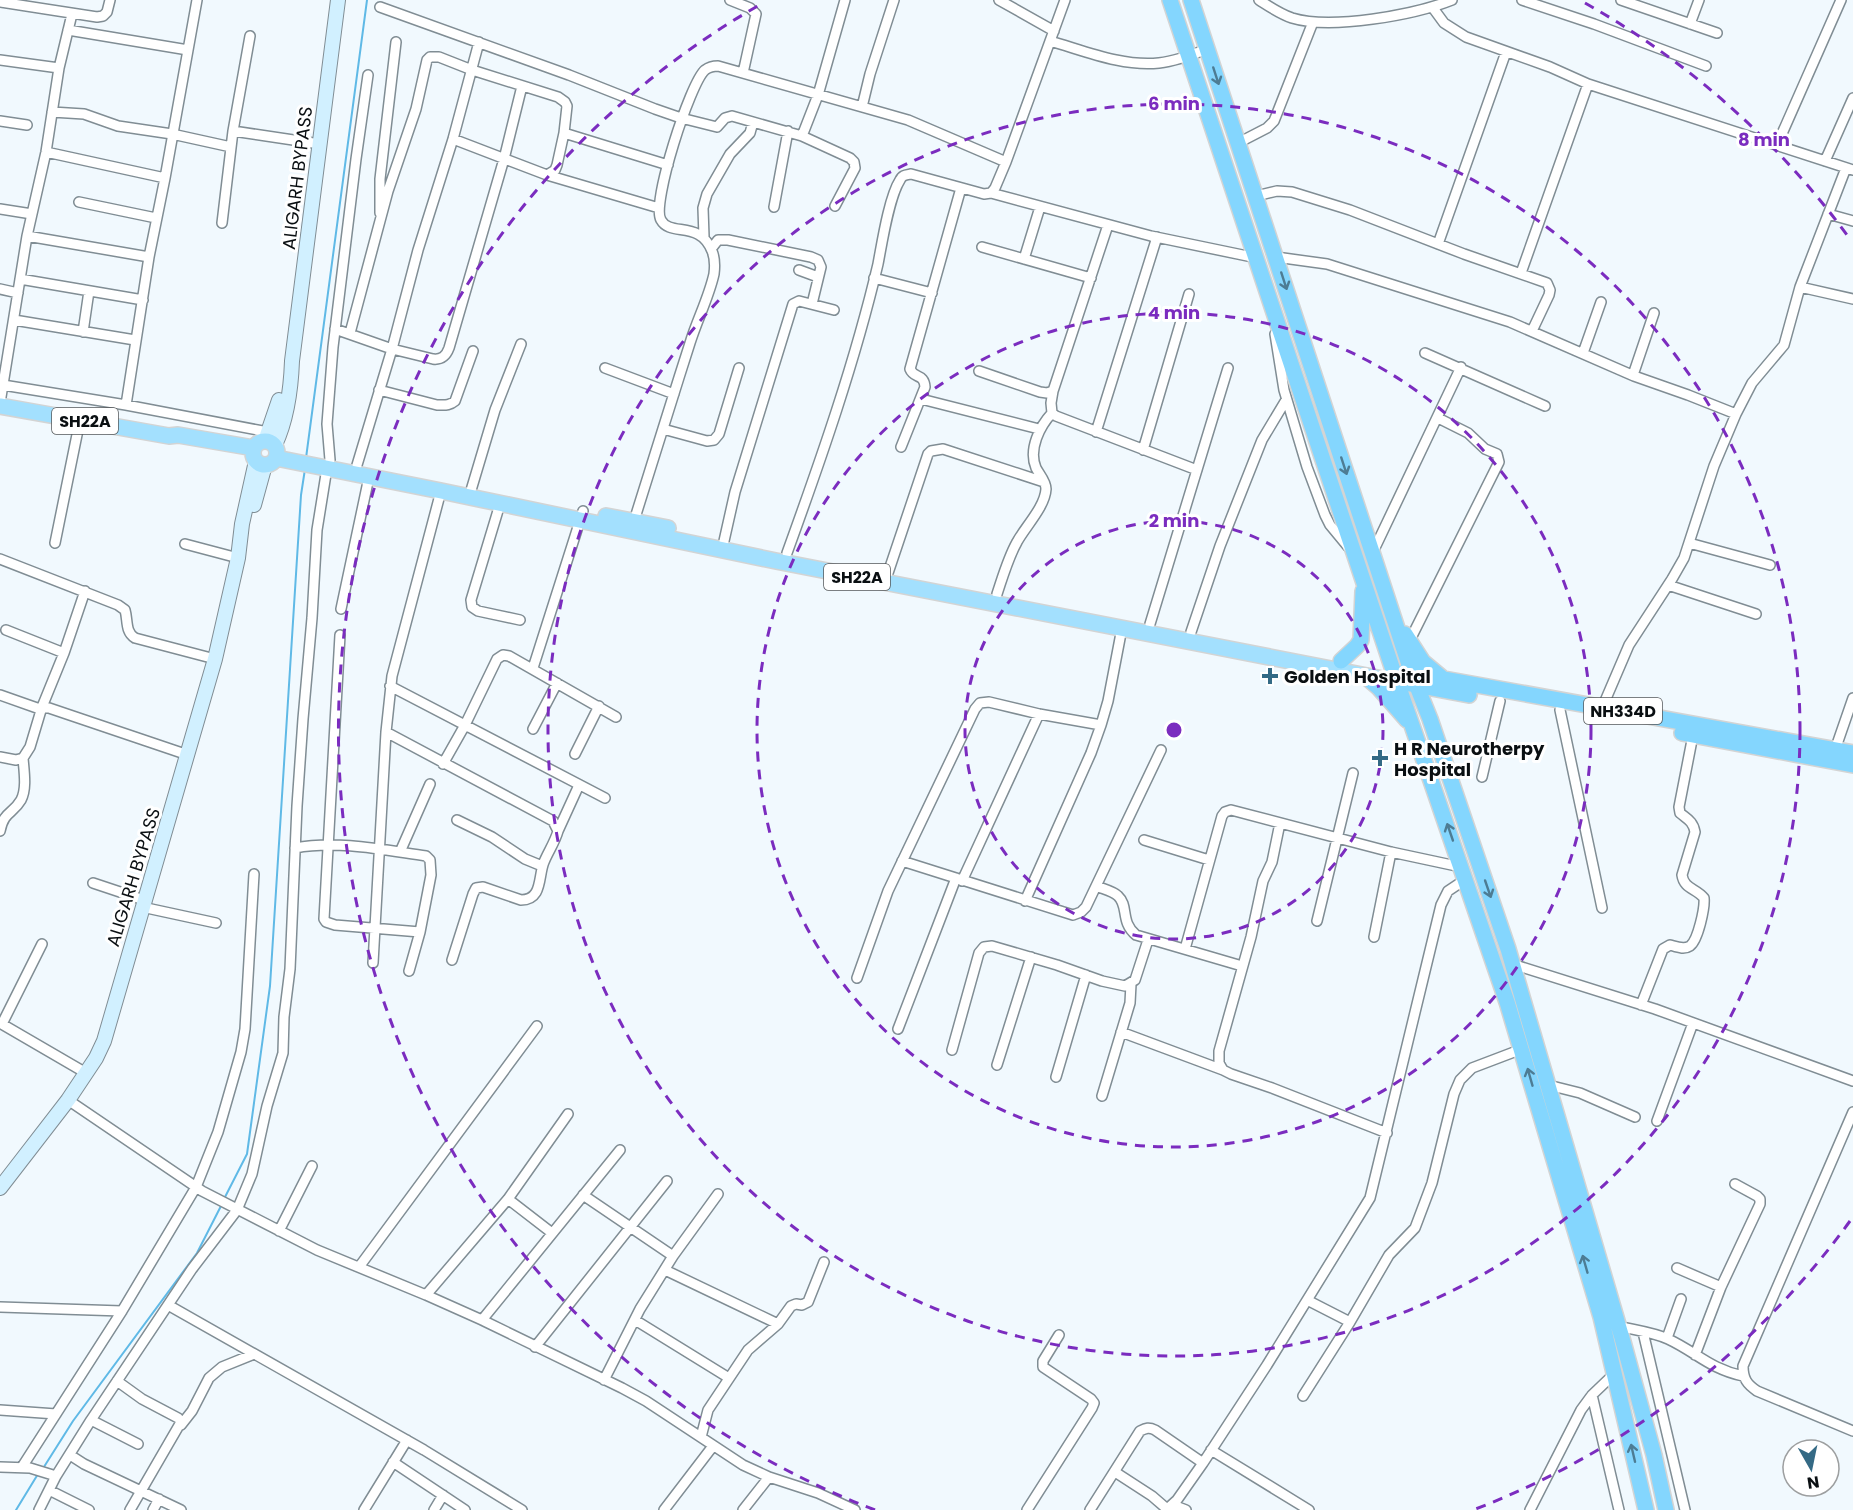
<svg xmlns="http://www.w3.org/2000/svg" width="1853" height="1510" font-family="Poppins,sans-serif">
<rect width="100%" height="100%" fill="#f1f9fe"/>
<g fill="none" stroke-linecap="round" stroke-linejoin="round">
<path stroke="#5fb9e6" stroke-width="2" d="M306 458 367 0
M224 1199 247 1154 270 986 301 495 305 469
M42 1470 73 1421 197 1253 222 1204
M16 1510 38 1474"/>
<g stroke="#808d94" stroke-width="12">
<path id="minor" d="M730 0 750 8 756 14 743 73
M999 0 1054 31
M1259 0C1270 7 1280 14 1292 18 1331 30 1414 15 1452 0
M1522 0 1594 24 1706 66
M1621 0 1717 33
M0 2 97 17 103 16 107 12 110 0
M380 7 569 75 655 109 681 118 717 127 725 118 732 116 802 136 850 158 854 162 855 168 835 206
M1433 8 1444 23 1466 37 1550 67 1588 84 1853 170
M1690 24 1699 0
M68 30 188 50
M1050 41C1085 51 1123 67 1159 63 1176 61 1192 55 1207 49
M0 60 59 68 72 14
M862 107 870 74 894 0
M52 112 84 114 118 126 172 134 231 147
M0 121 27 125
M233 131 320 144
M564 133 668 165
M802 136 818 95 845 0
M1238 143 1267 128 1274 121 1313 22
M1777 145 1841 0
M46 152 165 178
M1825 161 1853 98
M547 175 659 208
M991 193 1151 236 1257 258
M1256 196 1277 191 1292 192 1350 210 1464 254 1547 283 1550 290 1549 295 1532 331
M79 202 156 218
M774 207 788 131
M0 209 32 214
M380 213V179L396 42
M1828 214 1853 221
M222 223 233 131 250 36
M27 236 149 257
M704 237 703 208 707 194 730 154 750 133 753 122
M1438 244 1506 52
M982 247 1091 278
M711 249 718 240H728L811 257 818 260 821 267 812 304
M1276 257 1327 264 1510 322 1634 376 1688 395 1736 414
M1024 259 1040 207
M799 270 818 277
M1521 273 1588 84
M874 278 932 293
M20 279 143 300
M1800 287 1853 299
M0 289 18 293
M14 320 135 340
M335 329 392 349 433 359C442 360 446 356 449 348L504 159 522 86
M83 332 89 291
M350 333 388 191 416 109 427 60 430 57H439L472 70 558 97 565 102 567 106 564 133 557 165 555 170 547 175 453 139
M1275 334 1284 390 1307 467 1325 515 1330 525 1349 548
M1425 353 1545 406
M1583 353 1601 302
M605 368 674 394
M979 371 1040 392 1047 393 1053 391 1108 225
M1633 375 1654 313
M3 385 126 405 268 432
M379 390 437 405C445 405 449 406 455 401L473 351
M1053 391 1051 403 1052 413 1056 416 1197 470
M921 399 1039 429
M0 403 27 236 46 152 59 68
M126 405 149 257 165 178 197 0
M663 429 707 441 714 440 719 434 739 368
M1096 432 1157 237
M901 447 925 387C924 373 914 379 910 369L961 188
M1143 450 1189 294
M330 460 327 424 333 347 356 159 368 75
M357 465 392 349 418 250 453 139 479 42
M441 491 392 676 386 732 553 821 558 831C555 842 548 852 544 862 538 876 543 900 521 900L483 887 476 888 473 894 452 960
M469 497 495 410 521 344
M500 504 471 600 472 607 478 611 520 620
M634 521C653 461 671 402 690 343 697 320 709 297 714 274 715 266 715 258 712 251 700 220 670 237 661 220 651 204 690 83 705 70 709 67 714 66 718 66L908 120 1006 162 1065 0
M724 541 735 492 793 304 799 301 834 310
M55 543 80 420
M1689 543 1770 565
M185 544 238 558
M787 553C821 459 855 362 878 264 882 243 889 197 900 180 902 175 906 175 911 174L984 194 991 193 995 188 1006 162
M1372 554 1461 367
M0 559 118 605 125 610C128 620 125 632 135 638L215 659
M888 573 928 454 931 451 943 449 1044 482
M1668 585 1756 614
M997 594C1003 576 1008 558 1017 542 1025 527 1045 507 1046 489 1046 481 1039 474 1036 468 1028 449 1040 426 1052 413
M341 609 369 477
M1150 624 1228 368
M6 630 64 653
M1191 632 1220 546 1262 440 1286 400
M340 635 324 919 326 922 335 925 420 932
M1409 642 1499 462 1497 454 1485 449 1468 433 1438 418
M533 668 583 511
M390 686 605 798
M0 695 37 708H49L188 755
M1602 708 1629 645 1672 579 1684 558 1714 466 1736 414 1752 383 1784 345 1800 287 1846 168
M1560 710 1602 908
M533 729 557 683
M1835 750 1853 698
M575 754 599 706
M0 757 16 760 23 758 30 747 42 707 64 653 85 591
M443 764 465 725 497 659 503 655 509 656 616 717
M1482 777 1500 701
M457 820 492 837 525 859 542 866
M1280 823 1272 862 1263 881 1251 937 1219 1051V1063L1223 1070 1231 1074 1272 1088 1387 1133
M0 831C4 811 13 814 21 800 27 789 24 771 23 758
M558 831 579 785
M1144 840 1209 860
M295 848C338 840 384 850 426 856L430 860 431 875 420 932 409 971
M400 852 430 784
M902 861 1073 915 1081 912 1086 907 1161 750
M962 881 1039 714
M93 883 144 900
M1096 886C1103 889 1113 891 1118 896 1129 906 1120 922 1136 935L1242 966
M1025 901 1091 753 1101 725 1108 701 1122 628
M142 907 216 923
M1317 921 1353 773
M1374 937 1391 852
M1185 949 1222 816 1225 812 1231 810 1391 852 1461 867
M373 963 386 732
M1512 964 1655 1009 1853 1081
M857 978 888 891 975 709 980 703 989 702 1039 714 1101 725
M1641 1005 1663 949 1670 945C1677 947 1684 950 1690 946 1698 940 1705 908 1704 898 1696 888 1684 889 1682 875L1695 832C1693 821 1687 819 1680 813L1679 807 1693 735
M0 1023 86 1073
M2 1024 42 944
M898 1029 956 878
M1121 1032 1223 1070
M952 1050 979 953 984 947 992 946 1057 965 1102 981 1125 986 1135 980 1148 940
M997 1065 1031 957
M1056 1077 1086 975
M1548 1085 1580 1093 1635 1117
M1102 1096 1130 1003 1131 984
M68 1100 202 1191 317 1250 426 1295 482 1320 622 1388 646 1401 743 1465 769 1477 818 1493 855 1510
M1853 1112 1743 1366C1743 1379 1747 1384 1757 1391L1853 1431
M1657 1121 1693 1023
M583 1195 673 1256
M508 1199 552 1233
M279 1231 312 1166
M359 1267 537 1026
M1677 1268 1721 1287
M665 1270 778 1324
M426 1295 508 1199 568 1114
M1307 1300 1350 1322
M168 1305 424 1450 522 1510
M0 1307 122 1311
M482 1320 620 1150
M635 1320 729 1378
M1618 1326C1634 1330 1653 1332 1668 1339 1696 1352 1710 1369 1743 1376
M1643 1332 1685 1510
M1667 1338 1681 1299
M535 1347 667 1181
M1695 1355 1721 1287 1760 1204V1199L1757 1196 1735 1184
M604 1380 640 1309 673 1256 718 1194
M117 1381 142 1399 178 1418 181 1422 130 1510
M1592 1395 1619 1510
M1303 1396 1350 1322 1389 1255 1415 1228 1432 1183 1454 1094 1460 1080 1472 1068 1522 1049
M0 1410 56 1414
M91 1420 138 1444
M181 1425 192 1411 209 1378 222 1367 254 1354
M701 1437 708 1410 748 1350 778 1324 791 1306 796 1304 802 1305 808 1302 824 1262
M1211 1450 1309 1510
M70 1455 84 1464 181 1510
M393 1462 465 1510
M0 1467 30 1468 56 1476
M22 1467 122 1311 196 1187 218 1132 241 1052 245 1029 254 874
M1115 1472 1152 1496 1167 1509
M49 1490 89 1510
M1173 1505 1186 1510
M39 1510 56 1476 91 1420 192 1269 237 1210 252 1174 267 1106 283 1053 284 1017 290 969 297 806 303 719 312 618 317 530 327 468
M153 1510 159 1499
M364 1510 407 1440
M434 1510 443 1495
M664 1510 713 1446
M743 1510 769 1477
M1027 1510 1092 1408 1094 1403 1091 1399 1043 1367V1361L1059 1335
M1090 1510 1140 1431C1146 1428 1149 1427 1155 1430L1203 1463
M1166 1510 1177 1500 1203 1463 1267 1365 1370 1198 1441 905 1448 891 1466 879
M1530 1510 1581 1410 1592 1395 1614 1374"/>
</g>
<g stroke="#808d94" stroke-width="16">
<path id="secondary" d="M265 441 279 400
M275 445C287 419 291 389 292 361L338 0
M254 505 265 465
M0 1188 68 1100 96 1058 104 1041 215 659 238 558 242 524 256 461"/>
</g>
<g stroke="#d3d4d4" stroke-width="18">
<path id="primary" d="M0 406 169 436 178 435 254 448
M253 453a12 12 0 1 1 24 0a12 12 0 1 1-24 0Z
M276 458 441 491 776 561 1398 682
M606 516 668 528"/>
</g>
<g stroke="#d3d4d4" stroke-width="18">
<path id="trunk" d="M1170 0 1393 670 1507 1002 1601 1317 1646 1510
M1191 0 1412 674 1430 719 1508 949 1622 1338 1654 1455 1666 1510
M1405 634 1423 662 1441 677
M1341 661 1357 646 1361 640 1363 591
M1405 672 1853 753
M1365 676 1379 688 1407 720
M1410 684 1469 695
M1682 733 1853 765"/>
</g>
<use href="#minor" stroke="#fff" stroke-width="9"/>
<use href="#secondary" stroke="#d1f0ff" stroke-width="14"/>
<use href="#primary" stroke="#a3e0fe" stroke-width="15"/>
<use href="#trunk" stroke="#84d6fe" stroke-width="15"/>
</g>
<defs><path id="oneway-shaft" d="M-6 0H5M1.5-3L5.5 0L1.5 3" fill="none" stroke-width="1.6" stroke-linecap="round" stroke-linejoin="round" transform="scale(1.5)"/></defs>
<g stroke="#4d7c94">
<use href="#oneway-shaft" transform="translate(1216 76) rotate(72)"/>
<use href="#oneway-shaft" transform="translate(1284 281) rotate(72)"/>
<use href="#oneway-shaft" transform="translate(1344 466) rotate(72)"/>
<use href="#oneway-shaft" transform="translate(1450 832) rotate(-109)"/>
<use href="#oneway-shaft" transform="translate(1488 889) rotate(71)"/>
<use href="#oneway-shaft" transform="translate(1530 1077) rotate(-106)"/>
<use href="#oneway-shaft" transform="translate(1585 1264) rotate(-106)"/>
<use href="#oneway-shaft" transform="translate(1633 1453) rotate(-103)"/>
</g>
<g fill="none" stroke="#7b2cbf" stroke-width="3" stroke-dasharray="10 8">
<circle cx="1174" cy="730" r="209"/>
<circle cx="1174" cy="730" r="417"/>
<circle cx="1174" cy="730" r="626"/>
<path d="M1850 1221A835 835 0 0 1 1473 1510M875 1510A835 835 0 0 1 763 3M1585 3A835 835 0 0 1 1850 239"/>
</g>
<g fill="#346a85" stroke="#fff" stroke-width="2">
<path d="M1267 667h6v6h6v6h-6v6h-6v-6h-6v-6h6z"/>
<path d="M1377 749h6v6h6v6h-6v6h-6v-6h-6v-6h6z"/>
</g>
<g text-anchor="middle" dominant-baseline="central" stroke-width="6" stroke-linejoin="round" paint-order="stroke">
<g fill="#fff" stroke="#545759" stroke-width="1.5">
<rect x="52" y="408" width="66" height="26" rx="4.5"/>
<rect x="824" y="564" width="66" height="26" rx="4.5"/>
<rect x="1584" y="698" width="78" height="26" rx="4.5"/>
</g>
<g font-size="16" font-weight="bold" fill="#0a0f12">
<text x="85" y="421">SH22A</text>
<text x="857" y="577">SH22A</text>
<text x="1623" y="711">NH334D</text>
</g>
<g font-size="18" fill="#0a0f12" stroke="#fff">
<text transform="translate(297 178) rotate(-83)">ALIGARH BYPASS</text>
<text transform="translate(133 877) rotate(-73)">ALIGARH BYPASS</text>
</g>
<g font-size="18" font-weight="bold" fill="#0a0f12" stroke="#fff" text-anchor="start">
<text x="1284" y="676">Golden Hospital</text>
<text x="1394" y="748">H R Neurotherpy<tspan x="1394" dy="21">Hospital</tspan></text>
</g>
</g>
<circle cx="1174" cy="730" r="9" fill="#7b2cbf" stroke="#fff" stroke-width="3"/>
<g font-size="18" text-anchor="middle" font-weight="bold" fill="#7b2cbf" stroke="#fff" stroke-width="6" stroke-linejoin="round" paint-order="stroke">
<text x="1174" y="110">6 min</text>
<text x="1764" y="146">8 min</text>
<text x="1174" y="319">4 min</text>
<text x="1174" y="527">2 min</text>
</g>
<g transform="translate(1811 1468) rotate(171)"><circle r="28" fill="#ffffff" stroke="#9d9fa0" stroke-width="1.5"/>
<path d="M0-4.5L10 22L0 15L-10 22Z" fill="#346a85"/>
<text y="-9" font-size="16" font-weight="bold" text-anchor="middle" fill="#0a0f12">N</text>
</g>
</svg>
